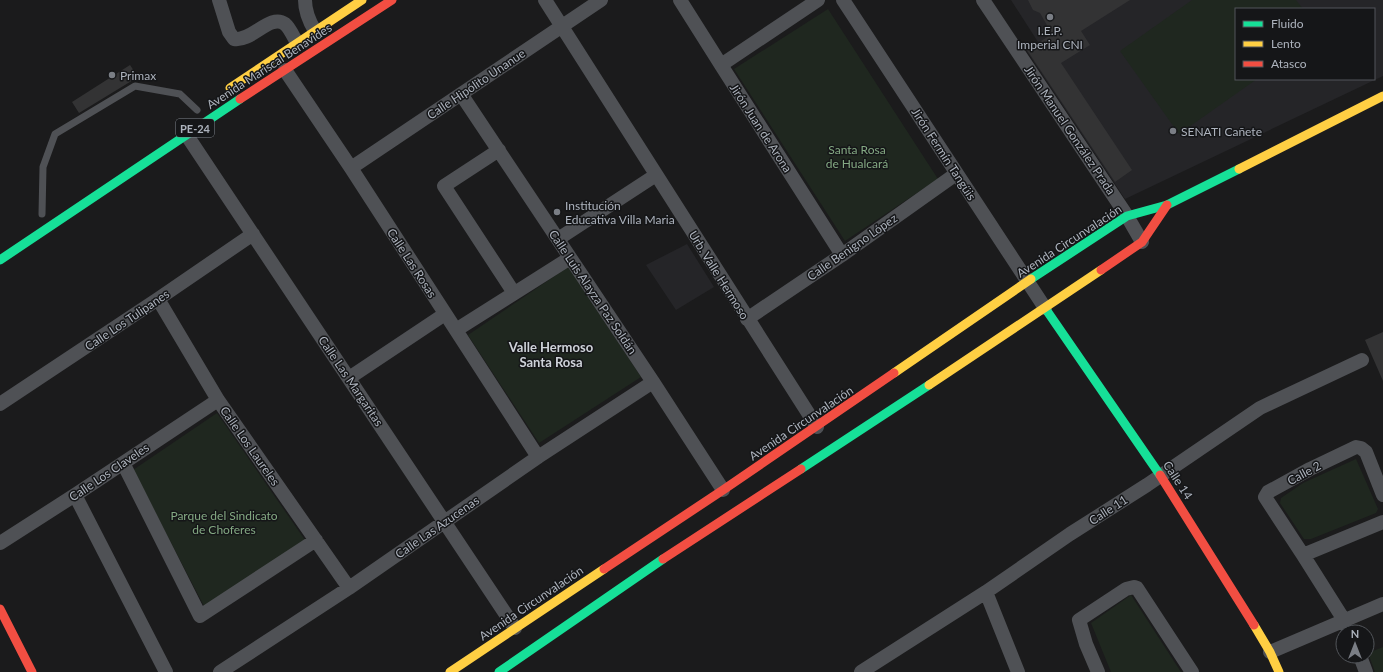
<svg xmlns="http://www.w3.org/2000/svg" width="1383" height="672" font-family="Lato,sans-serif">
<rect width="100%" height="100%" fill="#1b1b1c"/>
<path fill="#252528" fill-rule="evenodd" d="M1011 0H1383V76L1125 199 1026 50 1038 42ZM1236 9H1374V79H1236Z
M687 244 714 287 676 310 646 265Z"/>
<path fill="#1f271f" d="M1192 0H1296L1303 9H1236V79H1257L1179 134 1120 51Z
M828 9 938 179 845 241 734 69Z
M568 267 641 377 539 443 468 335Z
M217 413 305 540 204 606 133 470Z
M1356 459 1378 509 1376 513 1311 539H1304L1280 503 1281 498 1303 483Z
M1131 595 1181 672H1111L1091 623Z
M1383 647V672H1375L1368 653Z"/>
<path fill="#333334" d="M1028 0H1130L1081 31 1090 45 1061 63 1132 170 1115 182 1027 50 1052 34 1040 13 1033 10Z
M130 65 138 77 79 113 72 102Z
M1383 332V381L1365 340Z"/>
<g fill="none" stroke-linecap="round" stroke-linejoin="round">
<path stroke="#4f5155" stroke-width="7" d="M42 214 43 167 55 134 135 86 180 94 197 110"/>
<path stroke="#4f5155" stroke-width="14" d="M219 0 229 32 234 39C252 42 270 13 285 24 290 28 294 38 297 43
M305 0C305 12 309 21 315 31
M545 0 817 427
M680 0 721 65 842 255
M843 0 1045 308
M983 0 1127 216 1142 242
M721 65 818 0
M285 70 351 168 538 457
M461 94 653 382 723 490
M186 134 515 628
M499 150 444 186 514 293
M351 168 601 0
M558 239 656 175
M158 299 218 400 349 588
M747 319 842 255 956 174
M456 330 570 258
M349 378 445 314
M0 404 158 299 253 234
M123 463 200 616 316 540
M75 495 166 672
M0 543 75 495 218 400
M1303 555 1383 522
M986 592 1018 672
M1349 632 1344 620 1303 555 1265 497 1268 492 1310 469 1356 447 1361 448 1366 452 1383 495
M1270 652 1383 604
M1360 656 1366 672
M220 672 349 588 538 457 653 382
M861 672 986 592 1070 534 1147 485 1260 408 1362 360
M1098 672 1086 644 1079 620 1126 589 1134 587 1137 588 1192 672"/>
<path stroke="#16e098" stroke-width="9" d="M0 260 240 99
M1031 279 1127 216 1167 205 1239 169
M1045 308 1160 475
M801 469 929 385
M499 672 663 559"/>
<path stroke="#ffcf43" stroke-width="9" d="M230 88 362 0
M1239 169 1383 96
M894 373 1031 279
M929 385 1101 270
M1254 625 1270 652 1279 672
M450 672 604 569"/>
<path stroke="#f24e42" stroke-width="9" d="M240 99 392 0
M1101 270 1142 242 1167 205
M1160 475 1254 625
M663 559 801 469
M604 569 723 490 894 373
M0 609 32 672"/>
</g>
<g fill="#7a7e85" stroke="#151618" stroke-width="1.5">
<circle cx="1050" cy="17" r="4"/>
<circle cx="112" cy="75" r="4"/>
<circle cx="1173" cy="131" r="4"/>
<circle cx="557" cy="212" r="4"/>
</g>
<g text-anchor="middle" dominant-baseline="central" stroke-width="3" stroke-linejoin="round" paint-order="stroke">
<rect fill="#151618" stroke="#7f848c" stroke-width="1" x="176" y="119" width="38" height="18" rx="3"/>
<g font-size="11" font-weight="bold" fill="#adb3bd">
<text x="195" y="128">PE-24</text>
</g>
<g font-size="12" fill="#adb3bd" stroke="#151618" text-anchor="start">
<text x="1050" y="30" text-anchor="middle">I.E.P.<tspan x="1050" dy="14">Imperial CNI</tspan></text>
<text x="120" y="75">Primax</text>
<text x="1181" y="131">SENATI Cañete</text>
<text x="565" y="205">Institución<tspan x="565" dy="14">Educativa Villa Maria</tspan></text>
</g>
<g font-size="12" fill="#adb3bd" stroke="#151618">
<text transform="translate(269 66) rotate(-33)">Avenida Mariscal Benavides</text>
<text transform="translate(476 84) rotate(-34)">Calle Hipólito Unanue</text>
<text transform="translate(761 128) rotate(57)">Jirón Juan de Arona</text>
<text transform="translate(1070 130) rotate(56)">Jirón Manuel González Prada</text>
<text transform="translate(944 154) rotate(57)">Jirón Fermín Tangüis</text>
<text transform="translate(1069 241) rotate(-33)">Avenida Circunvalación</text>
<text transform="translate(852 247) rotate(-35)">Calle Benigno López</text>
<text transform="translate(412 263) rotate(57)">Calle Las Rosas</text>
<text transform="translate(719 275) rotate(58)">Urb. Valle Hermoso</text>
<text transform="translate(593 292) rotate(56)">Calle Luis Alayza Paz Soldán</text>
<text transform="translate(127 320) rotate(-34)">Calle Los Tulipanes</text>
<text transform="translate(351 381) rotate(56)">Calle Las Margaritas</text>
<text transform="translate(801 423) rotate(-34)">Avenida Circunvalación</text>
<text transform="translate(250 446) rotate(55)">Calle Los Laureles</text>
<text transform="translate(109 472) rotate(-34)">Calle Los Claveles</text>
<text transform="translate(1304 473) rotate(-28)">Calle 2</text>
<text transform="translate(1178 480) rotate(57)">Calle 14</text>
<text transform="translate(1108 510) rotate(-33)">Calle 11</text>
<text transform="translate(437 527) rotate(-35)">Calle Las Azucenas</text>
<text transform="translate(531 603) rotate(-34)">Avenida Circunvalación</text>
</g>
<g font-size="12" fill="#84a983" stroke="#151618">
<text x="857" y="149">Santa Rosa<tspan x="857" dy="14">de Hualcará</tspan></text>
<text x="224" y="515">Parque del Sindicato<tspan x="224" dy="14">de Choferes</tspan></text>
</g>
<g font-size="13" font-weight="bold" fill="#ced2d9" stroke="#151618">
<text x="551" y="347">Valle Hermoso<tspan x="551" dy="15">Santa Rosa</tspan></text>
</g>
</g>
<rect x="1235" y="8" width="140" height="72" fill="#151618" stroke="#52555a"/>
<rect x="1243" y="21" width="20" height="6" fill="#16e098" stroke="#52555a"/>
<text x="1271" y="28" font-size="12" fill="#adb3bd">Fluido</text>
<rect x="1243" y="41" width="20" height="6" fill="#ffcf43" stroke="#52555a"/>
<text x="1271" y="48" font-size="12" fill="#adb3bd">Lento</text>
<rect x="1243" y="61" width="20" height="6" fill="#f24e42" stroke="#52555a"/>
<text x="1271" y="68" font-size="12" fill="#adb3bd">Atasco</text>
<g transform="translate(1355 644)"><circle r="19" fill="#151618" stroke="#52555a"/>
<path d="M0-3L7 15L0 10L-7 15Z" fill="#7a7e85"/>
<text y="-6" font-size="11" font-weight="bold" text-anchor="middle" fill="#adb3bd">N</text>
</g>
</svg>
